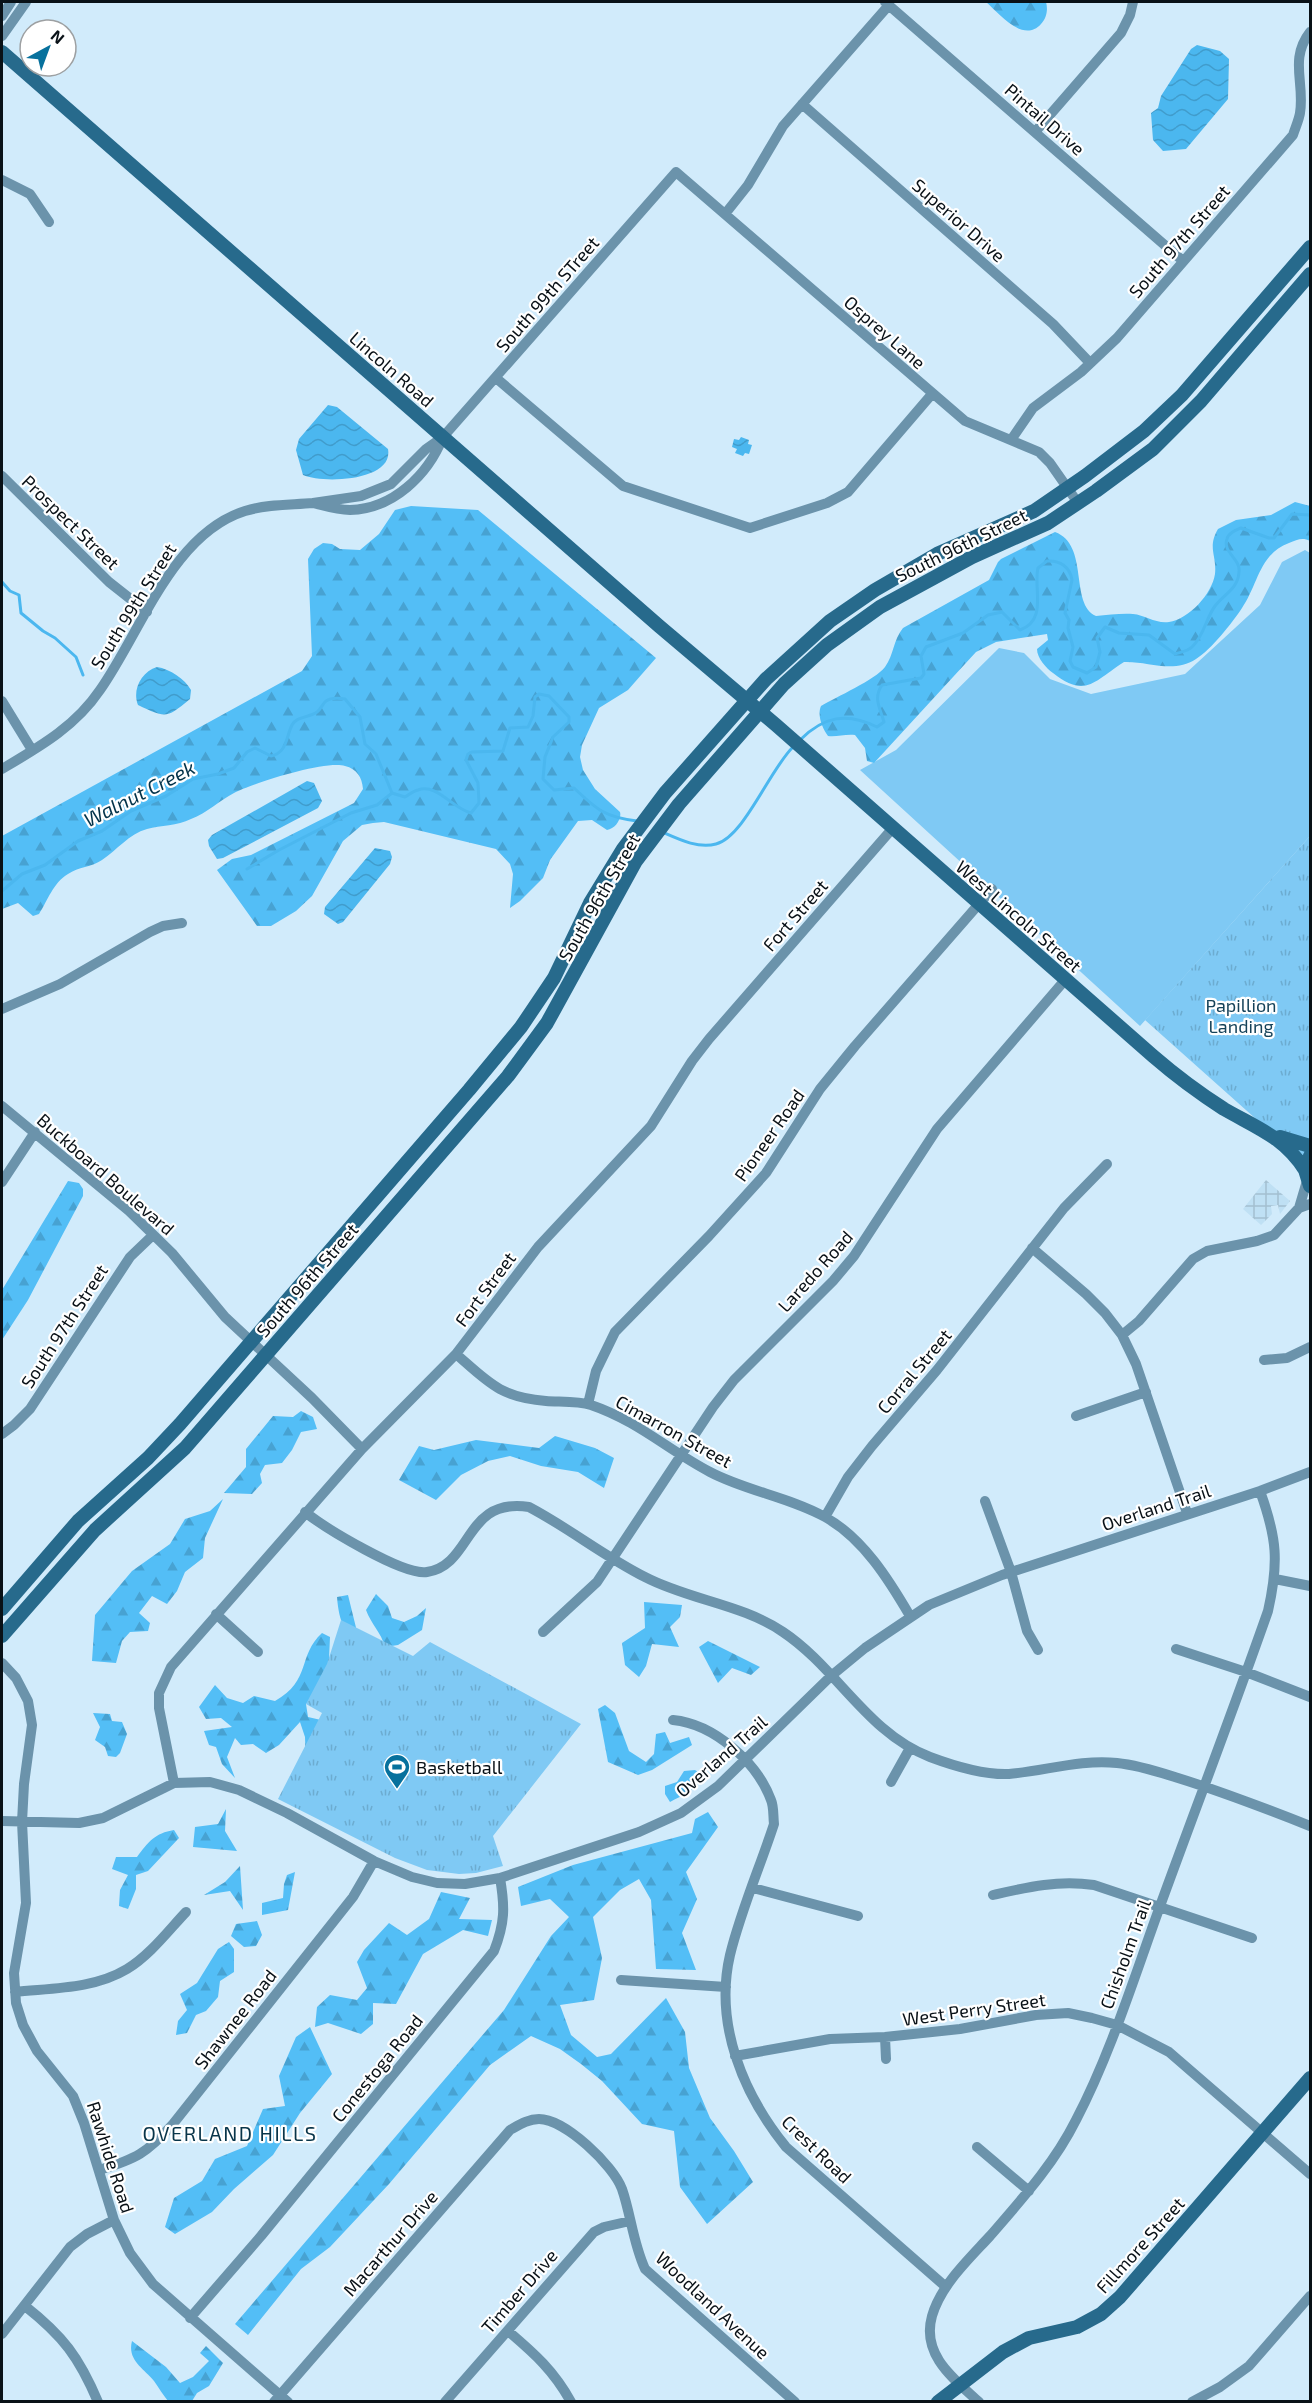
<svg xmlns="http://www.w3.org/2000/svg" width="1312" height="2403" font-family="'Exo 2',sans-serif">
<defs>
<pattern id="industrial-grid" width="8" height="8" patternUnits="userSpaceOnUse" patternTransform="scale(1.5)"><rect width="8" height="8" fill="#bfe0f4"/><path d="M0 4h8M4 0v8" fill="none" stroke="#a3bfd0"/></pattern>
<pattern id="forest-firs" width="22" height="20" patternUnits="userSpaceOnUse" patternTransform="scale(1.5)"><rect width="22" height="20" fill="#53bef6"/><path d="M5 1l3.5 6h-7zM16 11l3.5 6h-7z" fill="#47a2d2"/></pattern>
<pattern id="park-tufts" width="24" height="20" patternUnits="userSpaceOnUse" patternTransform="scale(1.5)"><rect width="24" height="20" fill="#7fc9f4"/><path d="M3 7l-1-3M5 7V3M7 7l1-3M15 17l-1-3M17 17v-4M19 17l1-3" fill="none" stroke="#6cacd0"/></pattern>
<pattern id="water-waves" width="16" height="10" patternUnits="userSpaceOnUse" patternTransform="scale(1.5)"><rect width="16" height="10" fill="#4bb7ef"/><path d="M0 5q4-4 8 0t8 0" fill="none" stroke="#409ccc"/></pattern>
</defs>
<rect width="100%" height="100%" fill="#d1ebfb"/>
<path fill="url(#industrial-grid)" d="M1266 1180 1290 1201 1280 1214 1278 1205 1271 1206 1272 1214 1261 1225 1243 1209Z"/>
<path fill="#7fc9f4" d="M1305 550 1310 553V836L1140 1026 860 770 896 750 999 648 1024 653 1050 679 1091 694 1185 674 1260 605 1282 562Z"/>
<path fill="url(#forest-firs)" d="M986 2H1046C1048 9 1047 18 1041 24 1023 44 999 13 986 2Z
M1295 502 1310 506V541C1302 537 1297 540 1289 543 1259 554 1258 585 1242 608 1232 623 1211 650 1196 659 1173 674 1148 661 1124 662 1094 681 1086 699 1053 673 1046 668 1037 658 1037 649L1048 640 1047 634 996 642 976 652 874 763 867 761 865 748 855 735C845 734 837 737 828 736 822 728 817 715 821 706 836 697 875 680 885 667 894 655 893 640 903 628L989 580 998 562 1001 559 1055 532C1090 545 1069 604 1096 616 1108 615 1122 613 1133 614 1145 615 1156 624 1169 622 1189 619 1212 594 1215 574 1217 555 1207 548 1218 529L1236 520 1271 515Z
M411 506 478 510 656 658 628 690 599 708 582 745 580 757 583 770 595 789 620 812C622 819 615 829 607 830L592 820 578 821 550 860 543 878 520 901 510 908 513 874 510 864 496 849 384 822 373 823 362 825 343 841 312 896 296 911 271 926H257L217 870 232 859 251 855 354 803 363 789C362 777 357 769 345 766 326 760 253 783 234 793 220 800 207 813 191 819 177 826 161 825 147 829 129 834 117 850 102 860 92 867 78 867 68 874 53 883 48 900 39 914L33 916 18 903 2 909V836L302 671 312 656 308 559 314 549 323 543 332 544 340 549 360 550 379 534 395 510Z
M68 1181 79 1183 83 1189V1196L28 1300 2 1340V1290Z
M301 1411 313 1417 317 1429 301 1432 292 1450 282 1463 265 1465 260 1474 262 1483 252 1494 224 1493 246 1467V1449L273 1416 293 1417Z
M555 1436 595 1448 614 1458 604 1488 578 1472 541 1466 510 1456 488 1461 461 1475 436 1500 399 1480 419 1446 434 1450 476 1440 539 1448Z
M223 1499 205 1538 203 1558 185 1572 177 1591 167 1604 152 1596 139 1613 150 1623 148 1631 130 1632 122 1641 116 1663 92 1661 95 1615 132 1571 170 1544 185 1519 210 1511Z
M376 1594 388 1606 392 1618 404 1622 417 1616 426 1608 422 1630 398 1645 385 1647C381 1632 371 1624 366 1610Z
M348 1595 362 1652C345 1633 339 1623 337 1597Z
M644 1602 682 1605 680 1617 670 1627 679 1647 652 1644 646 1666 639 1677 625 1665 622 1643 645 1628Z
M322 1633 330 1637 329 1659 334 1676 306 1704 308 1717 321 1720 306 1767 305 1737 300 1722 279 1745 266 1753 253 1744 241 1745 235 1738 227 1757 235 1778 222 1764 216 1747 209 1745 204 1731 232 1727 221 1718 206 1719 199 1707 215 1685 227 1698 243 1703 254 1696 275 1701C312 1680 297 1656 322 1633Z
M708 1641 760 1667 751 1675 732 1668 718 1683 699 1647Z
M605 1705 615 1713 629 1751 646 1762 654 1754 656 1734 665 1732 670 1743 689 1737 692 1745 652 1770 638 1775 608 1762 598 1709Z
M93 1713 110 1714 112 1721 122 1722 127 1734 120 1753 116 1757 108 1756 105 1747 95 1740 100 1727Z
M695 1770 703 1775C698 1790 683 1795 670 1802L665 1794V1786L677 1782 684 1771Z
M226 1809 225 1831 237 1851 193 1847 195 1827 218 1824Z
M708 1812 718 1827 686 1872 697 1899 682 1933 696 1970 656 1969 651 1900 639 1879 620 1890 593 1917 602 1958 594 2000 560 2005 571 2035 597 2057 611 2054 666 1998 685 2032 689 2068 710 2118 734 2151 753 2182 707 2224 680 2187 674 2131 642 2124 602 2081 581 2064 560 2049 531 2036 490 2065 389 2184 330 2247 301 2269 248 2335 235 2324 504 2010 551 1936 569 1917 550 1899 521 1906 518 1887 573 1865 692 1833 695 1819Z
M174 1830 179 1838 148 1871 136 1875V1889L128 1909 119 1906 120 1890 128 1875 112 1869 116 1857H137C148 1842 155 1833 174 1830Z
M240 1866 243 1910 230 1891 204 1895 225 1882Z
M295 1872 288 1910 262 1915V1903L283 1898 284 1884 287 1875Z
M441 1892 470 1898 459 1919 492 1920 488 1936 463 1930 423 1954 396 2004 373 2003V2024L361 2034 328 2023 315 2027 317 2007 330 1995 357 2000 367 1988 357 1962 364 1950 389 1923 407 1935 429 1919Z
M257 1921 262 1935 256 1946 244 1947 231 1936 236 1924Z
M229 1942 234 1949V1972L220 1981 218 1997 206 2011 196 2015 187 2033 176 2035 178 2021 187 2010 180 1994 197 1983 218 1949Z
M310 2027 332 2074 300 2113 273 2155 234 2189 212 2212 175 2234 165 2227 174 2198 202 2181 215 2159 247 2146 263 2109 285 2106 279 2076 296 2037Z
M132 2341 166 2367 180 2383 193 2377 209 2361 200 2353 206 2346 223 2363 209 2386 197 2393 192 2401H168C163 2395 159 2388 154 2381 143 2368 127 2360 132 2341Z"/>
<path fill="url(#park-tufts)" d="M1310 836V1167L1145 1020Z
M341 1620 413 1656 430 1642 581 1724 493 1836 503 1866 476 1873 459 1874 427 1870 395 1858 278 1799 322 1713 306 1704 327 1664Z"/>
<path fill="url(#water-waves)" d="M1197 45 1220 51 1229 59 1228 99 1186 149 1163 151 1153 140 1151 113 1158 108 1161 96 1191 49Z
M328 405 337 407 388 449C394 481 323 484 303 475L296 450 299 439Z
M741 437 749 440 748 444 752 445 749 454 745 453 743 456 735 453 737 449 732 447 734 439 739 440Z
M157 667C170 669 185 679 191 690L190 699C166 719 166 718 138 705 132 690 141 672 157 667Z
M307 781 314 783 322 801 318 808 223 858 217 859 209 846 208 840 212 835Z
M375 848 390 851 392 857 390 864 343 922 338 924 324 914 325 907Z"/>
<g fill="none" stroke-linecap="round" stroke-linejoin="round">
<path stroke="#4bb7ef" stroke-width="3" d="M2 582 10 591 19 595 21 613 43 631 55 638 76 657 83 675
M800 740C824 716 847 712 877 727L884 722C880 708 873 698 882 685L921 678 924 674 921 656 926 647 963 633 988 615 1002 612 1020 630C1048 620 1033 588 1038 568L1047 561C1060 560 1070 567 1072 580L1065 613 1069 620 1068 628 1073 647 1070 661 1073 667 1087 673 1096 667 1100 652 1097 638 1105 627 1119 633 1149 635 1175 654C1181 652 1188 651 1192 647 1204 636 1206 618 1215 606 1224 594 1238 589 1239 572 1241 559 1222 552 1227 539 1228 533 1236 530 1241 528L1269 538H1274L1292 514 1310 515
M662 832C678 839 698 849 716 844 744 837 770 769 793 747
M247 869 279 850 351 813 377 805 392 793
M2 891 22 874 45 865 78 841 102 831 131 811 166 796 193 779 218 774 234 768 247 752 255 748 271 756C287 753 286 737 292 725 297 716 309 718 317 712 321 709 323 703 326 701 332 697 339 698 345 699L360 717 365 744 376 754 392 793 405 797C409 795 413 791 418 790 437 783 453 809 471 813L479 803 478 783 466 760 468 754 472 752 503 751 510 728 528 727 533 716 535 697 539 694 549 696 569 717V722L553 737 545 757 543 779 554 790 574 788C597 810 605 817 637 821"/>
<path stroke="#6b93ab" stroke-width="10" d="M885 2 1183 261
M2 16 11 2
M2 36 26 2
M802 104 1053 324 1090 363
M1035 132 1121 33 1130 15 1133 2
M2 180 30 194 49 222
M725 214 748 185 783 126 889 5
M496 378 623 486 750 528 827 503 848 492 932 394
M443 437C428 475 393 509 350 510 337 510 325 506 313 503L361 496 391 484 426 449 443 437 676 172 965 421 1039 452 1050 463 1078 503
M1011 440 1033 408 1081 372 1117 338 1293 135C1295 128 1299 120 1300 113 1305 83 1289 59 1310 32
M2 476 109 582 147 612
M2 701 32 750
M2 769C39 747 75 727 100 690 141 632 172 534 245 511 267 504 291 505 313 503
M2 1009 60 984 150 932 163 926 182 923
M2 1106 129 1211 172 1253 225 1317 312 1398 362 1449
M2 1182 35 1132
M1299 1208 1307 1181
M1032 1248 1086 1294 1105 1313 1122 1335 1136 1364 1187 1513
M1122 1335 1139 1321 1193 1259 1207 1251 1257 1241 1274 1235 1299 1208 1310 1204
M456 1354C489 1383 500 1397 546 1401 560 1402 578 1401 591 1405 638 1421 668 1450 710 1472 746 1491 789 1497 825 1517 863 1538 889 1580 910 1616
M1264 1360 1287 1358 1310 1347
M588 1404 596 1371 615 1332 709 1236 766 1173 820 1089 855 1046 992 889
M1076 1416 1146 1392
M2 1434 14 1425 30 1409 130 1257 153 1235
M985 1501 1011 1572 1027 1631 1038 1650
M305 1512C325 1528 404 1576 427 1572 473 1565 464 1497 529 1507 569 1528 605 1557 645 1577 689 1600 742 1604 783 1632 837 1668 867 1733 930 1757 954 1766 984 1775 1009 1774 1045 1771 1081 1759 1117 1763 1138 1765 1159 1772 1178 1778 1223 1792 1267 1809 1310 1826
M825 1517 848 1477 872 1446 937 1370 1064 1208 1107 1164
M1275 1579 1310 1586
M216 1614 258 1652
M543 1632 597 1582 713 1407 734 1380 833 1281 854 1256 937 1129 1065 980
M1176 1649 1246 1672 1310 1697
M2 1663 16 1678 28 1701 32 1725 24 1784 22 1822 26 1903 14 1973 16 2003 23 2025 37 2051 73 2096 84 2123 114 2220 130 2253 153 2284 288 2402
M673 1720C714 1724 757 1762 771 1800 774 1807 773 1816 774 1824 760 1867 741 1910 730 1955 714 2024 743 2094 786 2147L946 2287
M891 1782 910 1748
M174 1783 159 1708V1693L171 1667 362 1449 456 1354 538 1247 651 1126 692 1061 709 1039 892 829
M2 1821 79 1823 103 1818 174 1783 210 1782 239 1790 287 1813 374 1861 412 1877 437 1883 465 1884 500 1878 639 1832 681 1813 718 1786 831 1676 865 1648 929 1605 1002 1575 1260 1491 1310 1472
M753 1888 858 1916
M993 1895C1028 1887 1057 1880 1094 1885L1252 1938
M621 1980 726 1987
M15 1992C52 1988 94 1989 127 1969 150 1955 168 1931 186 1912
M885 2037 886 2059
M735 2056 830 2039 885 2037 960 2029 1036 2015 1068 2013 1092 2018 1117 2025 1169 2052 1310 2174
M977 2147 1029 2191
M99 2170C136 2159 147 2153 173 2124L353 1897 374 1861
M25 2306C63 2336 79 2357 98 2402
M190 2318 261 2236 494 1951C505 1923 505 1907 500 1878
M508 2331C535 2354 554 2371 571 2402
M2 2334 70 2247 87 2234 114 2220
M274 2402 510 2130C519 2125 528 2119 539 2119 565 2119 613 2165 622 2189 631 2215 633 2243 645 2269L795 2402
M445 2402 594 2232 604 2227 630 2221
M979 2402C954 2379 921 2355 932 2316 941 2285 968 2260 990 2236 1022 2199 1054 2164 1076 2120 1110 2055 1134 1978 1159 1909 1195 1810 1233 1711 1268 1611 1279 1562 1277 1538 1260 1491
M1192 2402 1220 2387 1249 2366 1310 2296"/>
<path stroke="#276a8c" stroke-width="14" d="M2 52 659 626 776 725 1153 1056C1175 1075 1199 1093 1224 1109 1257 1128 1284 1137 1305 1170
M1280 1137 1310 1146
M1310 1156 1305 1170 1310 1186
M2 1609 78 1521 148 1458 180 1424 469 1090 521 1027 554 978 590 903 623 849 665 793 766 679 830 621 875 590 937 554 1034 511 1085 476 1144 431 1182 395 1310 247
M2 1636 95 1530 185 1448 508 1076 547 1023 636 861 679 804 784 684 827 645 880 607 972 557 1048 523 1096 491 1153 449 1201 401 1310 274
M938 2402 1003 2352 1029 2338 1077 2327 1101 2314 1120 2297 1310 2078"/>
</g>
<defs>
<g id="stadium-pin" transform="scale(1.35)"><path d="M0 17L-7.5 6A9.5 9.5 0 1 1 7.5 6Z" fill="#07719d" stroke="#fff"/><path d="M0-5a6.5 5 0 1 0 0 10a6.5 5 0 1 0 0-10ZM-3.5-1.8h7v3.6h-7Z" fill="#fff"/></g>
</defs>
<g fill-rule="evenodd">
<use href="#stadium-pin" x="397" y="1767"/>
</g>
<g text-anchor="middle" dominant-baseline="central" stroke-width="4.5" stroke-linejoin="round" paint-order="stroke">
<g font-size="18" fill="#091117" stroke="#fff">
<text transform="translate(1045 119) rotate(41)">Pintail Drive</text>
<text transform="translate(959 220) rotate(41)">Superior Drive</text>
<text transform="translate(1179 241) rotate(-49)">South 97th Street</text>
<text transform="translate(547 294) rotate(-49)">South 99th STreet</text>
<text transform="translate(885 332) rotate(41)">Osprey Lane</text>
<text transform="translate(392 369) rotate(41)">Lincoln Road</text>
<text transform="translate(71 522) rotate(44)">Prospect Street</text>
<text transform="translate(961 545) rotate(-26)">South 96th Street</text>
<text transform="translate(133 606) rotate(-58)">South 99th Street</text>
<text transform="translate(599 897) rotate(-60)">South 96th Street</text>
<text transform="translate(795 915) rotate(-49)">Fort Street</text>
<text transform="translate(1019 916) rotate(41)">West Lincoln Street</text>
<text transform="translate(769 1135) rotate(-55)">Pioneer Road</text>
<text transform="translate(106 1174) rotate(41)">Buckboard Boulevard</text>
<text transform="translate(815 1271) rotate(-48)">Laredo Road</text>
<text transform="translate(307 1280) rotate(-49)">South 96th Street</text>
<text transform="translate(485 1289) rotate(-53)">Fort Street</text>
<text transform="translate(64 1326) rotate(-57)">South 97th Street</text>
<text transform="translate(914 1371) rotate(-50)">Corral Street</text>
<text transform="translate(674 1431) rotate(29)">Cimarron Street</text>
<text transform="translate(1156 1507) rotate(-18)">Overland Trail</text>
<text transform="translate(721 1756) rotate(-41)">Overland Trail</text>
<text transform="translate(1125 1954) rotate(-70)">Chisholm Trail</text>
<text transform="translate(974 2009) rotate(-8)">West Perry Street</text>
<text transform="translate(235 2019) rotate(-52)">Shawnee Road</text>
<text transform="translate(377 2068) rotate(-51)">Conestoga Road</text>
<text transform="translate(817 2149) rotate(44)">Crest Road</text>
<text transform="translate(111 2157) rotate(72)">Rawhide Road</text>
<text transform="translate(390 2243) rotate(-49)">Macarthur Drive</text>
<text transform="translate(1140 2245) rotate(-48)">Fillmore Street</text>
<text transform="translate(519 2291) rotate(-49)">Timber Drive</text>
<text transform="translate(713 2305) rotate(43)">Woodland Avenue</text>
</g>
<g font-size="18" fill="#154259" stroke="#fff">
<text x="1241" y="1005">Papillion<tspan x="1241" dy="21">Landing</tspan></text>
</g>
<g font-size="18" fill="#091117" stroke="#fff" text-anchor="start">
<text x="416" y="1767">Basketball</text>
</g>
<g font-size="20" font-style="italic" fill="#03334a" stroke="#fff">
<text transform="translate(139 793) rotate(-27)">Walnut Creek</text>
</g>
<g font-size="20" letter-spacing="1.5" fill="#08354a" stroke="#fff">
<text x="230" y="2133">OVERLAND HILLS</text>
</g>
</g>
<rect width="1312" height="2403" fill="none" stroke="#091117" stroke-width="6"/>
<g transform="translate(48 48) rotate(41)"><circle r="28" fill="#ffffff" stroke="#9da0a2" stroke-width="1.5"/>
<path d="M0-4.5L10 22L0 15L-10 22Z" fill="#07719d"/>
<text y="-9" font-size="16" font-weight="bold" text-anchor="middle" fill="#091117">N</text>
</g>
</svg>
